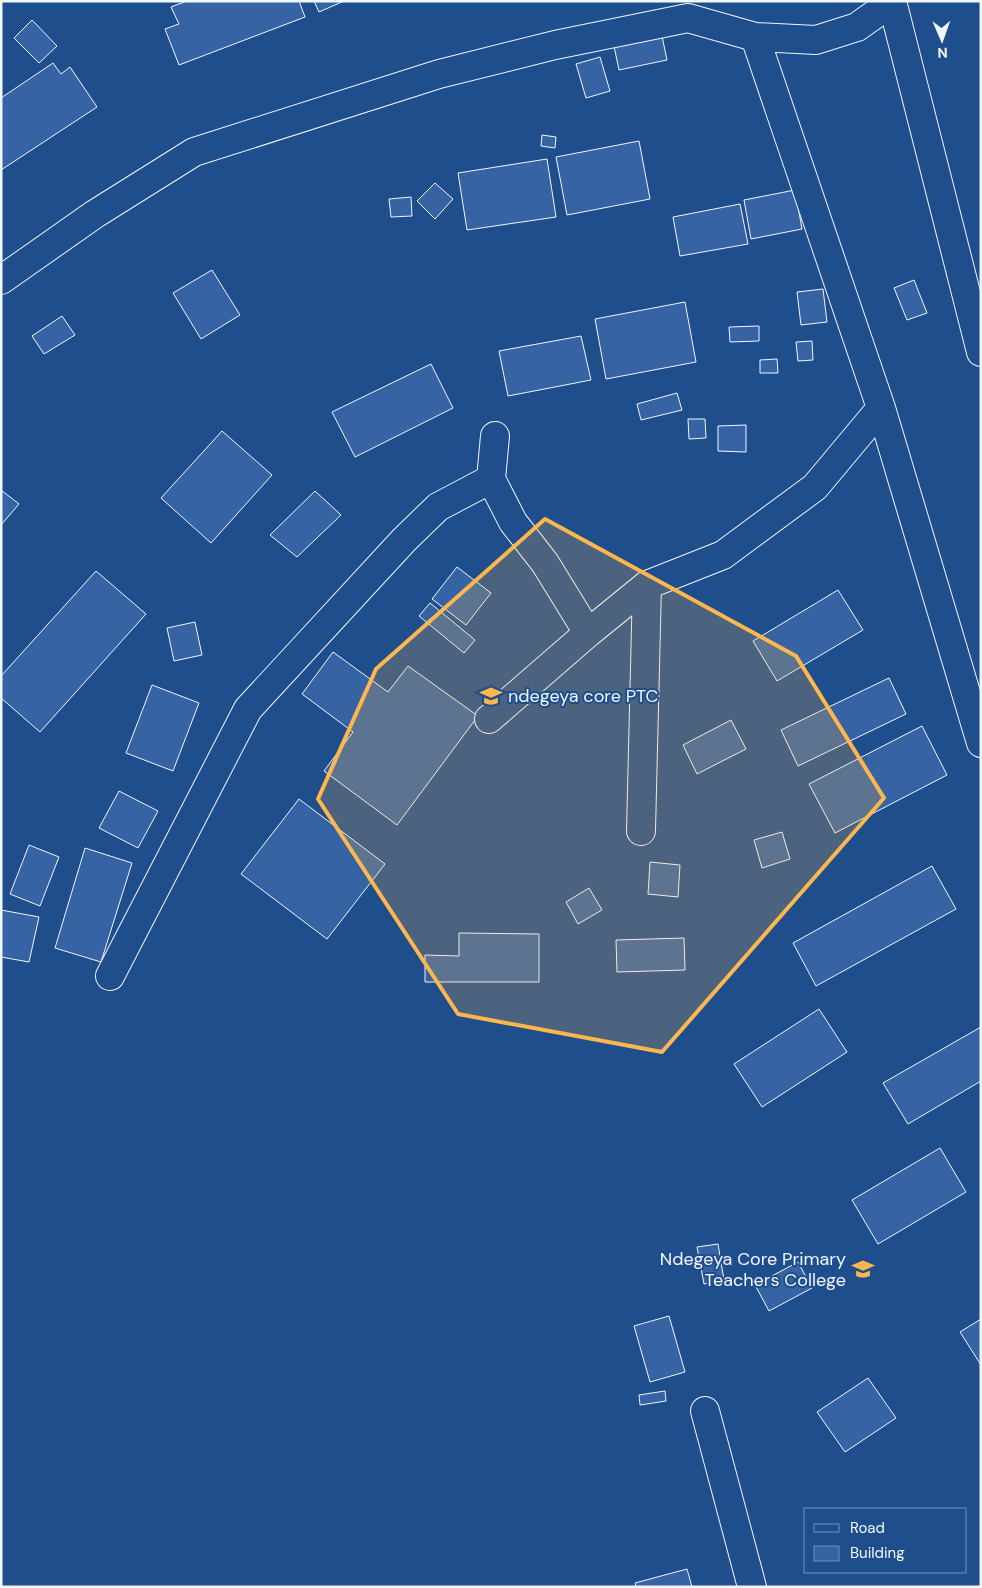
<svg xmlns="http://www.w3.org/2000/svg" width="982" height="1588" font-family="'DM Sans',sans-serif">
<rect width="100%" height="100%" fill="#1f4e8c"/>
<path fill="#3563a3" stroke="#f2f6ff" d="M187 1H299L305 17 179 65 165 29 179 24 171 7Z
M314 1H344L319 12Z
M32 20 57 46 39 63 14 38Z
M662 36 667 60 619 70 614 46Z
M600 57 610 91 586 98 576 64Z
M53 63 61 74 70 67 97 107 1 170V98Z
M542 135 556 137 555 148 541 146Z
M639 141 650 199 567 215 556 157Z
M547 159 556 217 467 230 458 173Z
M435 183 453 199 435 219 417 201Z
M795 190 802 229 751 239 744 200Z
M411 197 412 216 391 217 389 199Z
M740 204 748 244 680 256 673 217Z
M212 270 240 315 201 339 173 293Z
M914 280 927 313 907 320 894 288Z
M823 289 827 322 801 325 797 292Z
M685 302 696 362 606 379 595 319Z
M62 316 75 335 44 354 32 336Z
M759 326V341L730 342 729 327Z
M581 336 591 380 508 396 499 351Z
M812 341 813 360 798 361 796 342Z
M777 359 778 373H760V360Z
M431 364 453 408 355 457 332 412Z
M677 393 682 410 641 420 637 404Z
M688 419H705L706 438 689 439Z
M746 425V452L718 451V426Z
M222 431 272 475 211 543 161 498Z
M1 490 19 504 1 525Z
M315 491 341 515 297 557 270 535Z
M457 567 491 593 466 625 432 599Z
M96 571 146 614 40 732 1 698V676Z
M838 590 863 630 777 681 753 641Z
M430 603 475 640 464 653 419 616Z
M195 622 202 655 174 661 167 628Z
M333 652 388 692 408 666 478 716 397 825 324 771 353 732 302 694Z
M889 678 906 714 798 766 781 730Z
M152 685 199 703 173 771 126 753Z
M731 720 746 749 697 774 683 745Z
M922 726 947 775 835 833 809 784Z
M119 791 158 811 138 848 99 828Z
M299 799 385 864 327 939 241 874Z
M782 832 790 859 762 868 754 840Z
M29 845 59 857 40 906 10 894Z
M85 848 132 863 101 962 55 948Z
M650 862 680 865 678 897 648 894Z
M932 866 956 909 816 986 793 943Z
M589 888 602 910 578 924 566 902Z
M1 910 39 917 29 962 1 957Z
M459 933 539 934V982H425V955L459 956Z
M684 938 685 970 617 972 616 940Z
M819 1009 847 1052 762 1107 734 1064Z
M981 1027V1081L908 1124 883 1083Z
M940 1148 966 1192 878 1244 852 1200Z
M718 1244 724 1280 704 1284 697 1247Z
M798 1262 812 1288 769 1311 755 1285Z
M669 1316 685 1372 650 1382 634 1326Z
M981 1319V1365L960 1332Z
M868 1378 896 1418 845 1452 817 1412Z
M665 1391 666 1401 640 1405 639 1395Z
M687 1569 692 1587H636L635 1583Z"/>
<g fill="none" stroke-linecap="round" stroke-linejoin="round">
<g stroke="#f2f6ff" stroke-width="30">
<path id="minor" d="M892 1 981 352
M755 37 881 408 981 743
M1 280 95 214 194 152 439 74 555 45 688 18 755 37 816 40 857 27 892 2
M495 436 491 479 513 522 545 563 588 633
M489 719 588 633 647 585 723 555 815 487 881 408
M641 831 647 585
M110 976 248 709 404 540 438 507 491 479
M705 1411 752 1587"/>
</g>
<use href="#minor" stroke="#1f4e8c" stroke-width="28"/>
</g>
<path fill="#ffb74d" fill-opacity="0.2" stroke="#ffb74d" stroke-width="4" stroke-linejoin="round" d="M545 519 796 656 884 798 662 1052 458 1014 318 799 376 669Z"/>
<defs>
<g id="school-bare" transform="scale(1.725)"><path d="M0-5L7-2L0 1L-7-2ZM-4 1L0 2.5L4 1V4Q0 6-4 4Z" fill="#ffb74d" stroke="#1f4e8c" stroke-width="2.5" paint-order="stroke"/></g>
</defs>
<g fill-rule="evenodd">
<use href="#school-bare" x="491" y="696"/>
<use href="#school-bare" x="863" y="1269"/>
</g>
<g text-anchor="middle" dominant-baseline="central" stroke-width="4" stroke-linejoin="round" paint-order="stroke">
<g font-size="18" fill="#f2f6ff" stroke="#1f4e8c" text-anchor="start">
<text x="508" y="696">ndegeya core PTC</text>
<text x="846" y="1259" text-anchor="end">Ndegeya Core Primary<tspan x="846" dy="21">Teachers College</tspan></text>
</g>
</g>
<rect width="982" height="1588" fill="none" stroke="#f2f6ff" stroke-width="5"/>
<rect x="804" y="1508" width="162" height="65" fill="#1f4e8c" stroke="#7391ba"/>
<rect x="814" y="1524" width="25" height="8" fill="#1f4e8c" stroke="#7391ba"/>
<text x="850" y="1533" font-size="15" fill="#f2f6ff">Road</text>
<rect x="814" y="1546" width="25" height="15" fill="#3563a3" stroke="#7391ba"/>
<text x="850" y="1558" font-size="15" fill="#f2f6ff">Building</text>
<g transform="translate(942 40) rotate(178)" stroke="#1f4e8c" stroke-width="4" paint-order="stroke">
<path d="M0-4L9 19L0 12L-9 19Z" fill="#f2f6ff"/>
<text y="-8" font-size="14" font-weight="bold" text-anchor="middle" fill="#f2f6ff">N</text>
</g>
</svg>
